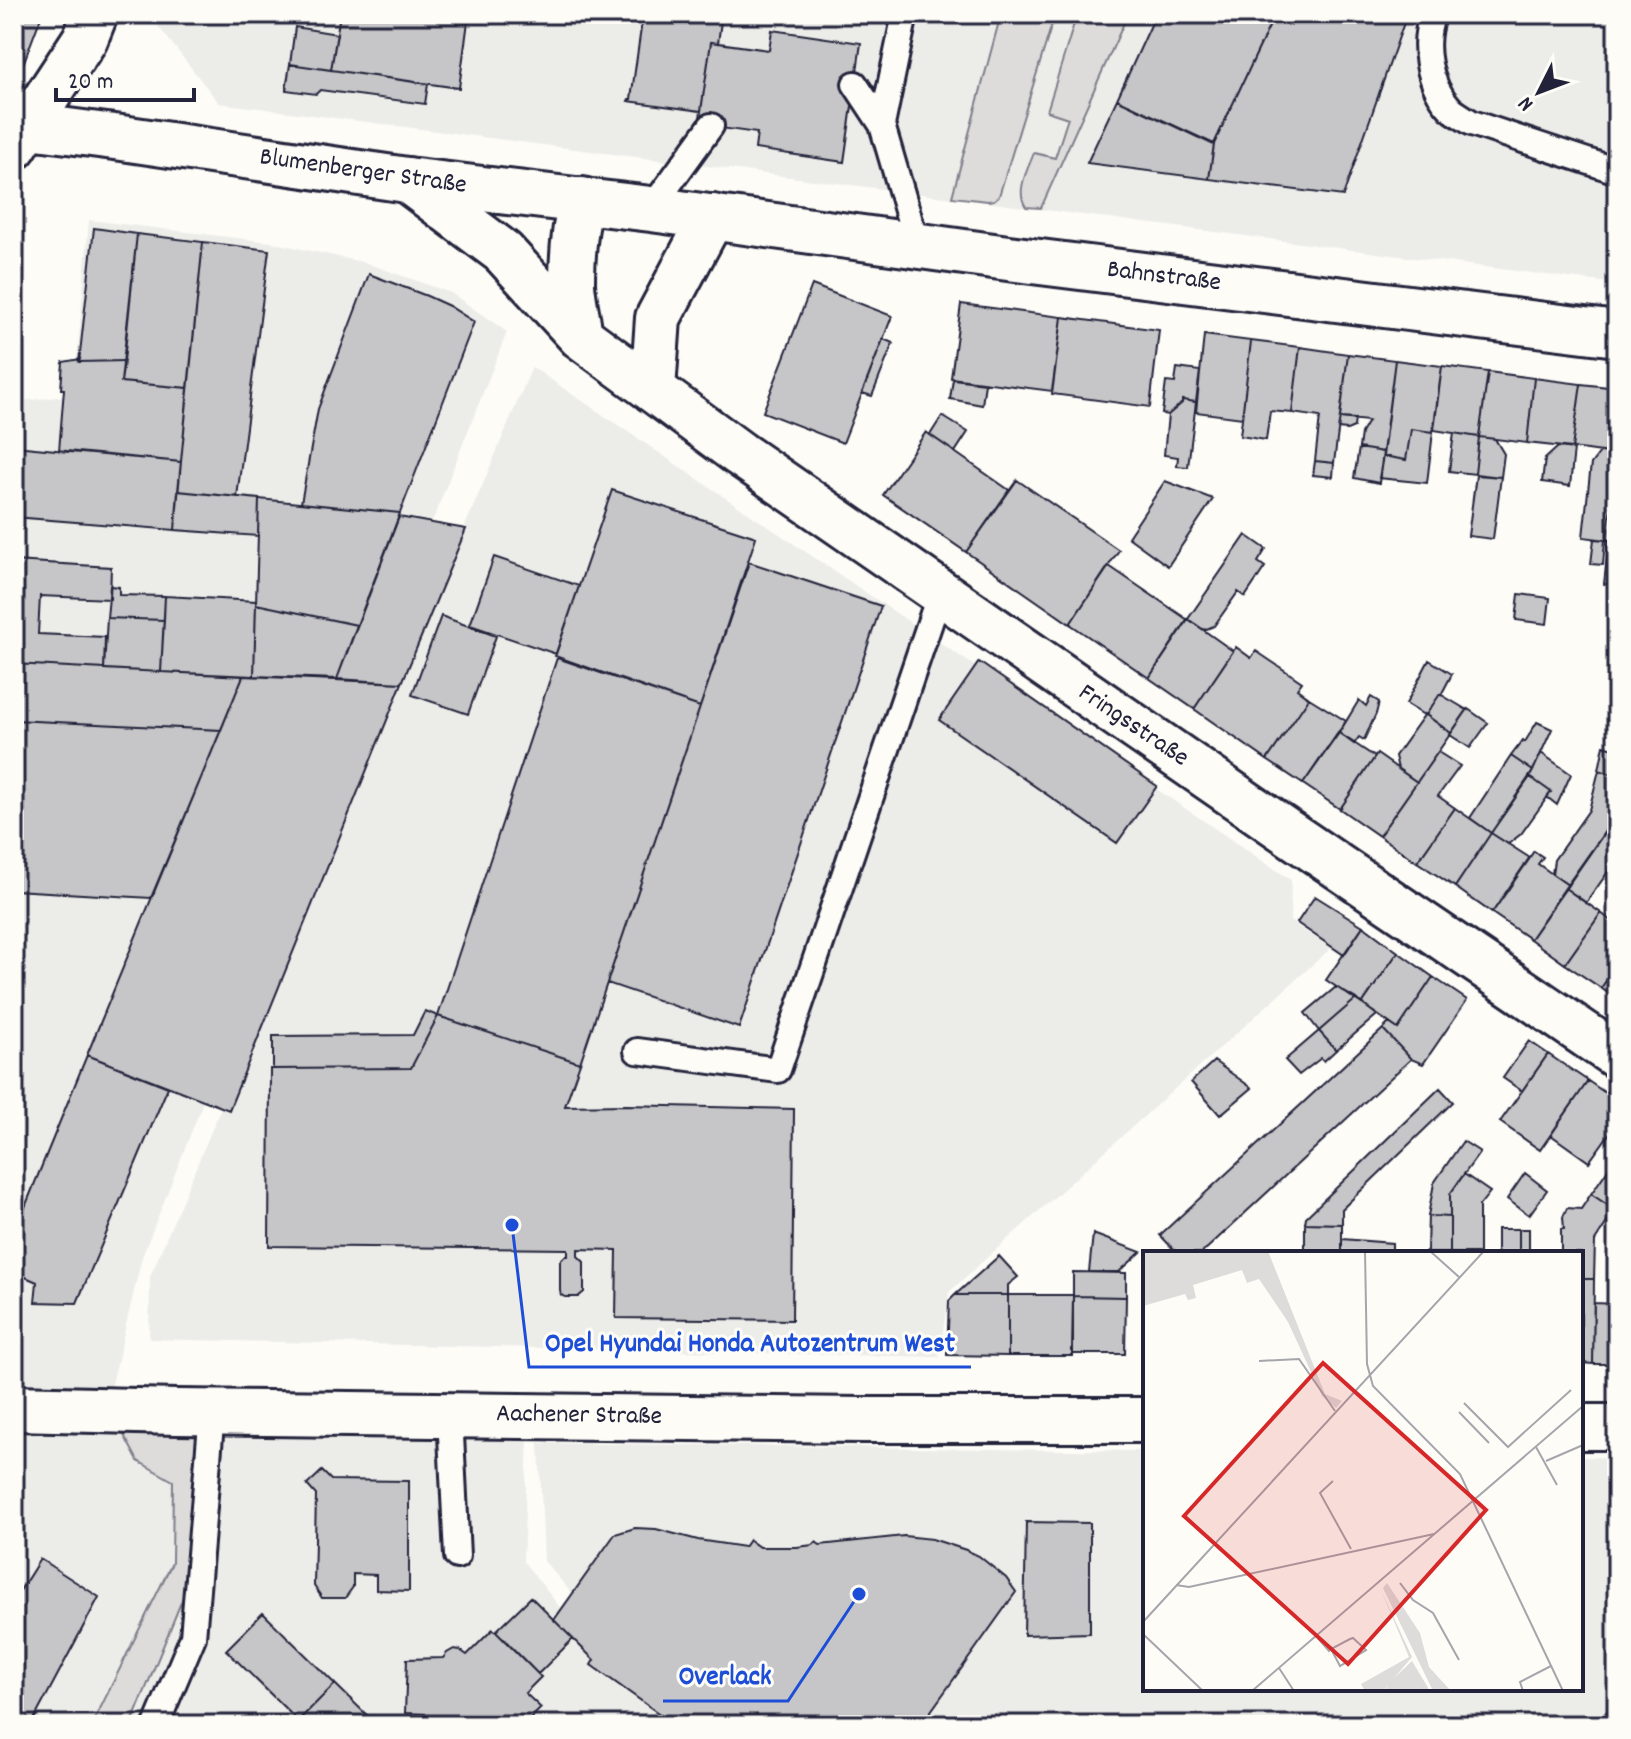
<svg xmlns="http://www.w3.org/2000/svg" width="1631" height="1739" font-family="Dekko,sans-serif">
<rect width="100%" height="100%" fill="#fdfcf7"/>
<filter id="ink" filterUnits="userSpaceOnUse"><feTurbulence type="fractalNoise" baseFrequency=".0125" numOctaves="2"/><feDisplacementMap in="SourceGraphic" scale="16" xChannelSelector="R" yChannelSelector="G"/><feConvolveMatrix kernelMatrix="1 2 1 2 8 2 1 2 1" color-interpolation-filters="sRGB"/></filter>
<g filter="url(#ink)">
<path fill="#ecece9" d="M162 14H1617V284L219 103 158 26Z
M89 220 270 242 366 263 451 293 507 332 142 1257 106 1410 528 1436 523 1561 587 1641 701 1725H14V1481L23 1417 14 1408V402L74 395Z
M532 367 1291 880 1290 921 1331 948 949 1292 939 1357 149 1339 150 1277Z
M539 1443 1145 1451V1689H1581V1457L1617 1458V1725H732L601 1627 544 1561Z"/>
<path fill="#dddcdb" stroke="#807f8b" stroke-width="2" d="M1001 14H1055L999 196 994 200 988 201 952 197Z
M1077 14H1128L1041 208 1026 207C1015 191 1028 169 1034 153L1055 158 1068 118 1047 111Z
M198 1422 195 1568 131 1725H92L172 1563 173 1481 138 1461 118 1424Z"/>
<path fill="#c6c6c8" stroke="#22223b" stroke-width="2" d="M14 14H42L22 67 14 74Z
M340 14H469L459 88 331 70Z
M643 14H722L718 43 711 42 701 111 628 101 629 99H631Z
M1156 14H1275L1214 144 1117 99Z
M1275 14H1407L1343 196 1209 179 1214 144Z
M295 27 337 34 331 70 290 64Z
M772 30 861 43 844 162 755 149 757 133 699 125 711 42 769 50Z
M290 64 428 84 425 104 320 90 316 94 286 90Z
M1117 99 1214 145 1209 179 1087 163Z
M94 228 137 234 124 361 79 362Z
M137 234 203 242 188 388 121 382Z
M203 242 269 250 237 497 178 491Z
M369 274 427 296 449 306 474 322 400 513 301 503 318 409Z
M812 285 892 316 843 443 763 412Z
M961 304 1062 317 1052 391 951 378Z
M1062 317 1159 330 1150 407 1052 394Z
M1204 335 1251 341 1242 418 1196 412Z
M883 339 893 343 872 396 862 393Z
M1251 341 1300 347 1292 413 1270 411 1266 440 1240 436Z
M1300 347 1348 354 1334 463 1315 461 1320 417 1292 413Z
M1348 354 1395 360 1383 452 1359 448 1361 433 1368 421 1340 418Z
M80 359 79 362 124 361 121 382 188 388 181 462 59 451 64 389H61L63 362Z
M1395 360 1442 366 1433 432 1411 429 1406 460 1383 456Z
M1442 366 1488 372 1479 437 1434 430Z
M1177 368 1200 371 1196 402 1182 400V403L1168 415 1162 414 1166 382 1175 383Z
M1488 372 1534 378 1527 443 1479 437Z
M1534 378 1581 384 1572 448 1527 443Z
M953 379 985 383 982 405 950 399Z
M1581 384 1617 388V454L1572 448Z
M1182 400 1196 402 1188 467 1177 466 1178 457 1164 455 1168 415 1182 403Z
M942 416 968 432 955 452 930 435Z
M1340 418 1355 419 1354 427 1347 430 1338 429Z
M1411 429 1433 432 1427 483 1379 478 1383 456 1406 460Z
M926 432 1009 490 966 552 883 495Z
M1454 433 1479 437 1475 474 1449 471Z
M1479 437 1495 439 1504 454 1501 477 1475 474Z
M14 446 181 462 175 530 14 517Z
M1558 447 1574 449 1570 486 1542 482 1545 459Z
M1359 448 1383 452 1379 483 1354 478Z
M1600 452 1617 454 1607 540 1583 537 1591 464Z
M1617 457V541L1607 540Z
M1315 461 1334 463 1333 477 1313 475Z
M1476 475 1501 477 1493 539 1468 536Z
M1017 480 1119 550 1070 624 966 552Z
M1165 481 1213 499 1168 566 1128 537Z
M612 490 756 537 700 707 555 656Z
M178 491 259 499 258 536 175 530Z
M259 499 400 513 357 625 256 604Z
M399 517 466 529 402 683 337 679Z
M1246 535 1266 549 1258 562 1265 567 1245 597 1238 592 1214 626 1204 630 1188 619Z
M1594 539 1605 540 1603 565 1591 564Z
M1609 540 1617 541V586L1604 584Z
M494 557 579 586 556 654 470 625Z
M14 561 111 567 110 599 40 596 38 634 105 637 104 669 14 664Z
M749 562 881 606 739 1028 607 983Z
M1109 566 1188 620 1149 678 1070 624Z
M110 586 119 587V595L165 596 164 620 107 618Z
M1519 594 1550 598 1547 624 1516 620Z
M165 596 256 601 254 676 161 672Z
M256 604 357 625 337 679 254 676Z
M441 616 496 636 468 714 412 695Z
M107 618 164 620 161 672 104 669Z
M1188 619 1233 651 1194 709 1149 678Z
M1236 647 1251 658 1256 651 1302 682 1297 689 1309 698 1267 760 1194 709Z
M557 658 700 707 580 1063 438 1016Z
M1429 660 1452 674 1441 695 1440 694 1426 715H1424L1406 704Z
M979 662 1157 786 1117 843 939 720Z
M14 664 161 672 243 676 221 730 14 720Z
M243 676 402 683 229 1110 87 1055Z
M1440 694 1467 710 1451 733 1426 715Z
M1371 697 1379 702 1376 714 1364 740 1359 737 1354 744 1339 733 1359 700 1366 706Z
M1309 698 1346 721 1303 784 1267 760Z
M1468 709 1488 723 1470 748 1450 735Z
M1425 714 1451 733 1417 782 1398 769 1395 756Z
M14 720 221 730 151 898 14 890Z
M1537 722 1552 729 1533 771 1511 756 1523 740 1525 742Z
M1339 733 1375 757 1340 809 1303 784Z
M1604 745 1617 749V776L1599 770Z
M1438 752 1460 766 1438 796 1455 808 1417 862 1379 836Z
M1541 753 1571 774 1557 805 1547 797 1551 792 1530 777Z
M1377 754 1417 782 1379 836 1340 809Z
M1511 756 1533 771 1491 833 1470 818Z
M1599 770 1617 776V793L1605 832 1568 885 1552 874 1554 860 1589 810Z
M1530 777 1551 792 1521 834 1508 844 1491 833Z
M1613 806 1617 808 1616 837 1606 830Z
M1455 808 1491 833 1455 887 1417 862Z
M1606 830 1617 838V859L1586 903 1565 888Z
M1491 833 1530 858 1492 913 1455 887Z
M1534 851 1543 857 1538 864 1568 885 1530 939 1492 913Z
M1565 888 1601 913 1565 964 1530 939Z
M1315 896 1363 926 1344 955 1297 923Z
M1601 913 1617 925V965L1601 988 1565 964Z
M1363 926 1398 952 1362 1004 1326 980Z
M1398 952 1433 977 1398 1029 1362 1004Z
M1617 965V1000L1601 988Z
M1433 977 1467 1000 1423 1064 1411 1059 1383 1029 1389 1023 1398 1029Z
M1336 987 1356 999 1319 1031 1305 1013Z
M1356 999 1377 1015 1336 1050 1319 1031Z
M425 1011 438 1016 411 1068 273 1069V1036L413 1035Z
M438 1016 580 1063 565 1106 626 1105 794 1109 792 1320 616 1318 617 1250 578 1249V1256L584 1262V1292L578 1297H565L561 1295 560 1291V1261L565 1256H568V1249L269 1246 270 1069 411 1068Z
M1383 1029 1411 1059 1202 1253H1177L1160 1235Z
M1319 1031 1336 1050 1324 1061 1321 1058 1299 1075 1285 1060Z
M1529 1041 1548 1054 1522 1091 1503 1078Z
M1548 1054 1588 1081 1540 1150 1500 1122Z
M87 1055 168 1087 77 1303 35 1302 37 1282 14 1272V1234Z
M1214 1061 1252 1088 1220 1115 1191 1082Z
M1588 1081 1617 1101V1123L1589 1162 1551 1135Z
M1440 1088 1453 1102 1342 1209V1224L1305 1223 1306 1217Z
M1463 1141 1480 1152 1450 1194V1217L1428 1216 1434 1183Z
M1617 1156V1208L1615 1210 1591 1194Z
M1525 1173 1547 1190 1529 1215 1507 1199Z
M1464 1174 1490 1192 1479 1206V1253H1450V1194Z
M1591 1194 1615 1210 1595 1241 1594 1279H1581V1253H1561V1229H1564L1563 1217 1567 1208 1581 1209Z
M1428 1216 1450 1217V1253H1424L1427 1250Z
M1305 1223 1342 1224V1253H1305Z
M1497 1229H1519V1253H1497Z
M1519 1229H1529V1253H1519Z
M1093 1234 1141 1252 1119 1272H1089Z
M1342 1239 1392 1243V1253H1342Z
M999 1256 1018 1277 1008 1285V1295H955Z
M1073 1272 1126 1273V1297L1073 1296Z
M1581 1279H1594L1593 1364 1581 1363Z
M955 1295H1008V1356L947 1355 949 1301Z
M1008 1295H1073V1356H1008Z
M1073 1296 1126 1297 1125 1354H1072Z
M1594 1303 1617 1304V1364H1593Z
M322 1471 331 1480 409 1481V1591L376 1590V1575L353 1574V1587L345 1598H322L314 1586 316 1495 307 1485Z
M1026 1522 1090 1523V1633L1024 1635Z
M635 1528 656 1529 698 1540 744 1547 749 1540 759 1547H797L813 1545 816 1542 820 1545 904 1536 932 1539 966 1550 979 1556 1006 1578 1016 1592 921 1725H675L591 1665 594 1660 554 1620 615 1534Z
M40 1559 99 1597 31 1725H14V1600Z
M531 1597 573 1639 538 1674 496 1631Z
M263 1613 335 1684 298 1721 226 1650Z
M493 1629 541 1677 525 1693 541 1708 524 1725H449L446 1723 444 1725H432L424 1717 425 1714 405 1713 407 1659 443 1658 447 1653 454 1649 460 1650 467 1655Z
M335 1684 377 1725H302L298 1721Z
M1617 1697V1725H1597Z"/>
<g fill="none" stroke-linecap="round" stroke-linejoin="round">
<g stroke="#22223b" stroke-width="30">
<path id="service" d="M1433 14C1421 44 1428 85 1451 109 1457 114 1466 119 1472 123L1617 171
M855 84 882 125 917 245
M882 125 905 14
M651 209 711 126
M637 1051 778 1070 940 593
M450 1415 457 1556
M156 1725 193 1637 212 1412"/>
</g>
<g stroke="#22223b" stroke-width="50">
<path id="minor" d="M407 180 503 252 580 336 740 454 1283 829 1617 1056
M580 336C578 319 573 301 572 284 572 256 574 227 582 200
M653 390 658 318 712 217"/>
</g>
<g stroke="#22223b" stroke-width="50">
<path id="tertiary" d="M14 124 122 138 407 180 651 209 1008 258 1617 334
M14 147 85 39 95 14"/>
</g>
<g stroke="#22223b" stroke-width="50">
<path id="secondary" d="M14 1408 177 1412 862 1420H1145
M1581 1427H1617"/>
</g>
<use href="#service" stroke="#fdfcf7" stroke-width="24"/>
<use href="#minor" stroke="#fdfcf7" stroke-width="44"/>
<use href="#tertiary" stroke="#fdfcf7" stroke-width="44"/>
<use href="#secondary" stroke="#fdfcf7" stroke-width="44"/>
</g>
</g>
<g text-anchor="middle" dominant-baseline="central" stroke-width="6" stroke-linejoin="round" paint-order="stroke">
<g font-size="26" fill="#22223b" stroke="#fdfcf7">
<text transform="translate(363 172) rotate(8)">Blumenberger Straße</text>
<text transform="translate(1164 277) rotate(7)">Bahnstraße</text>
<text transform="translate(1133 726) rotate(34)">Fringsstraße</text>
<text transform="translate(579 1416) rotate(1)">Aachener Straße</text>
</g>
</g>
<g transform="translate(1143 1251)">
<rect width="440" height="440" fill="#fdfcf7"/>
<path d="M0 0H125L182 143 199 150 193 157 179 145 145 71 116 28 104 32 99 19 50 34 53 47 45 49 42 43 0 55ZM244 332 277 382 286 416 308 440H290L240 337ZM238 339 269 406 240 440H222L218 433 266 406ZM269 410 287 440H241L248 430Z" fill="#dddcdb"/>
<path fill="none" stroke="#a5a5ac" stroke-width="2" d="M222 0 224 113 230 135 317 223 420 440M287 0 316 26M116 110 156 108 192 160M321 152 365 196 428 139M316 161 346 192M393 196 414 234M403 210 440 194M190 230 177 242 208 298M257 332 270 349 290 362 316 409M33 334 46 336 291 283M0 371 341 0M0 383 60 440M173 385 186 400 188 398 207 388 210 387 223 399 197 415 188 398M136 417 151 440M109 440 440 155M380 440 377 431 408 415"/>
<path fill="#d62828" fill-opacity="0.15" stroke="#d62828" stroke-width="4" d="M180 112 343 259 205 413 41 265Z"/>
<rect width="440" height="440" fill="none" stroke="#22223b" stroke-width="4"/>
</g>
<path fill="none" stroke="#1d4ed8" stroke-width="3" d="M512 1225L529 1367H971M859 1594L788 1701H663"/>
<g fill="#1d4ed8" stroke="#fdfcf7" stroke-width="3">
<circle cx="512" cy="1225" r="8"/>
<circle cx="859" cy="1594" r="8"/>
</g>
<g font-size="28" text-anchor="middle" font-weight="bold" fill="#1d4ed8" stroke="#fdfcf7" stroke-width="6" stroke-linejoin="round" paint-order="stroke">
<text x="750" y="1351">Opel Hyundai Honda Autozentrum West</text>
<text x="725" y="1684">Overlack</text>
</g>
<rect width="1631" height="1739" fill="none" stroke="#fdfcf7" stroke-width="48"/>
<rect x="24" y="24" width="1583" height="1691" fill="none" stroke="#22223b" stroke-width="3" filter="url(#ink)"/>
<g transform="translate(1539 92) rotate(228)" stroke="#fdfcf7" stroke-width="6" paint-order="stroke">
<path d="M0-6L14 30L0 20L-14 30Z" fill="#22223b"/>
<text y="-12" font-size="22" font-weight="bold" text-anchor="middle" fill="#22223b">N</text>
</g>
<path d="M56 88v12h138v-12" fill="none" stroke="#22223b" stroke-width="4"/>
<text x="68" y="88" font-size="24" fill="#22223b" stroke="#fdfcf7" stroke-width="6" paint-order="stroke">20 m</text>
</svg>
